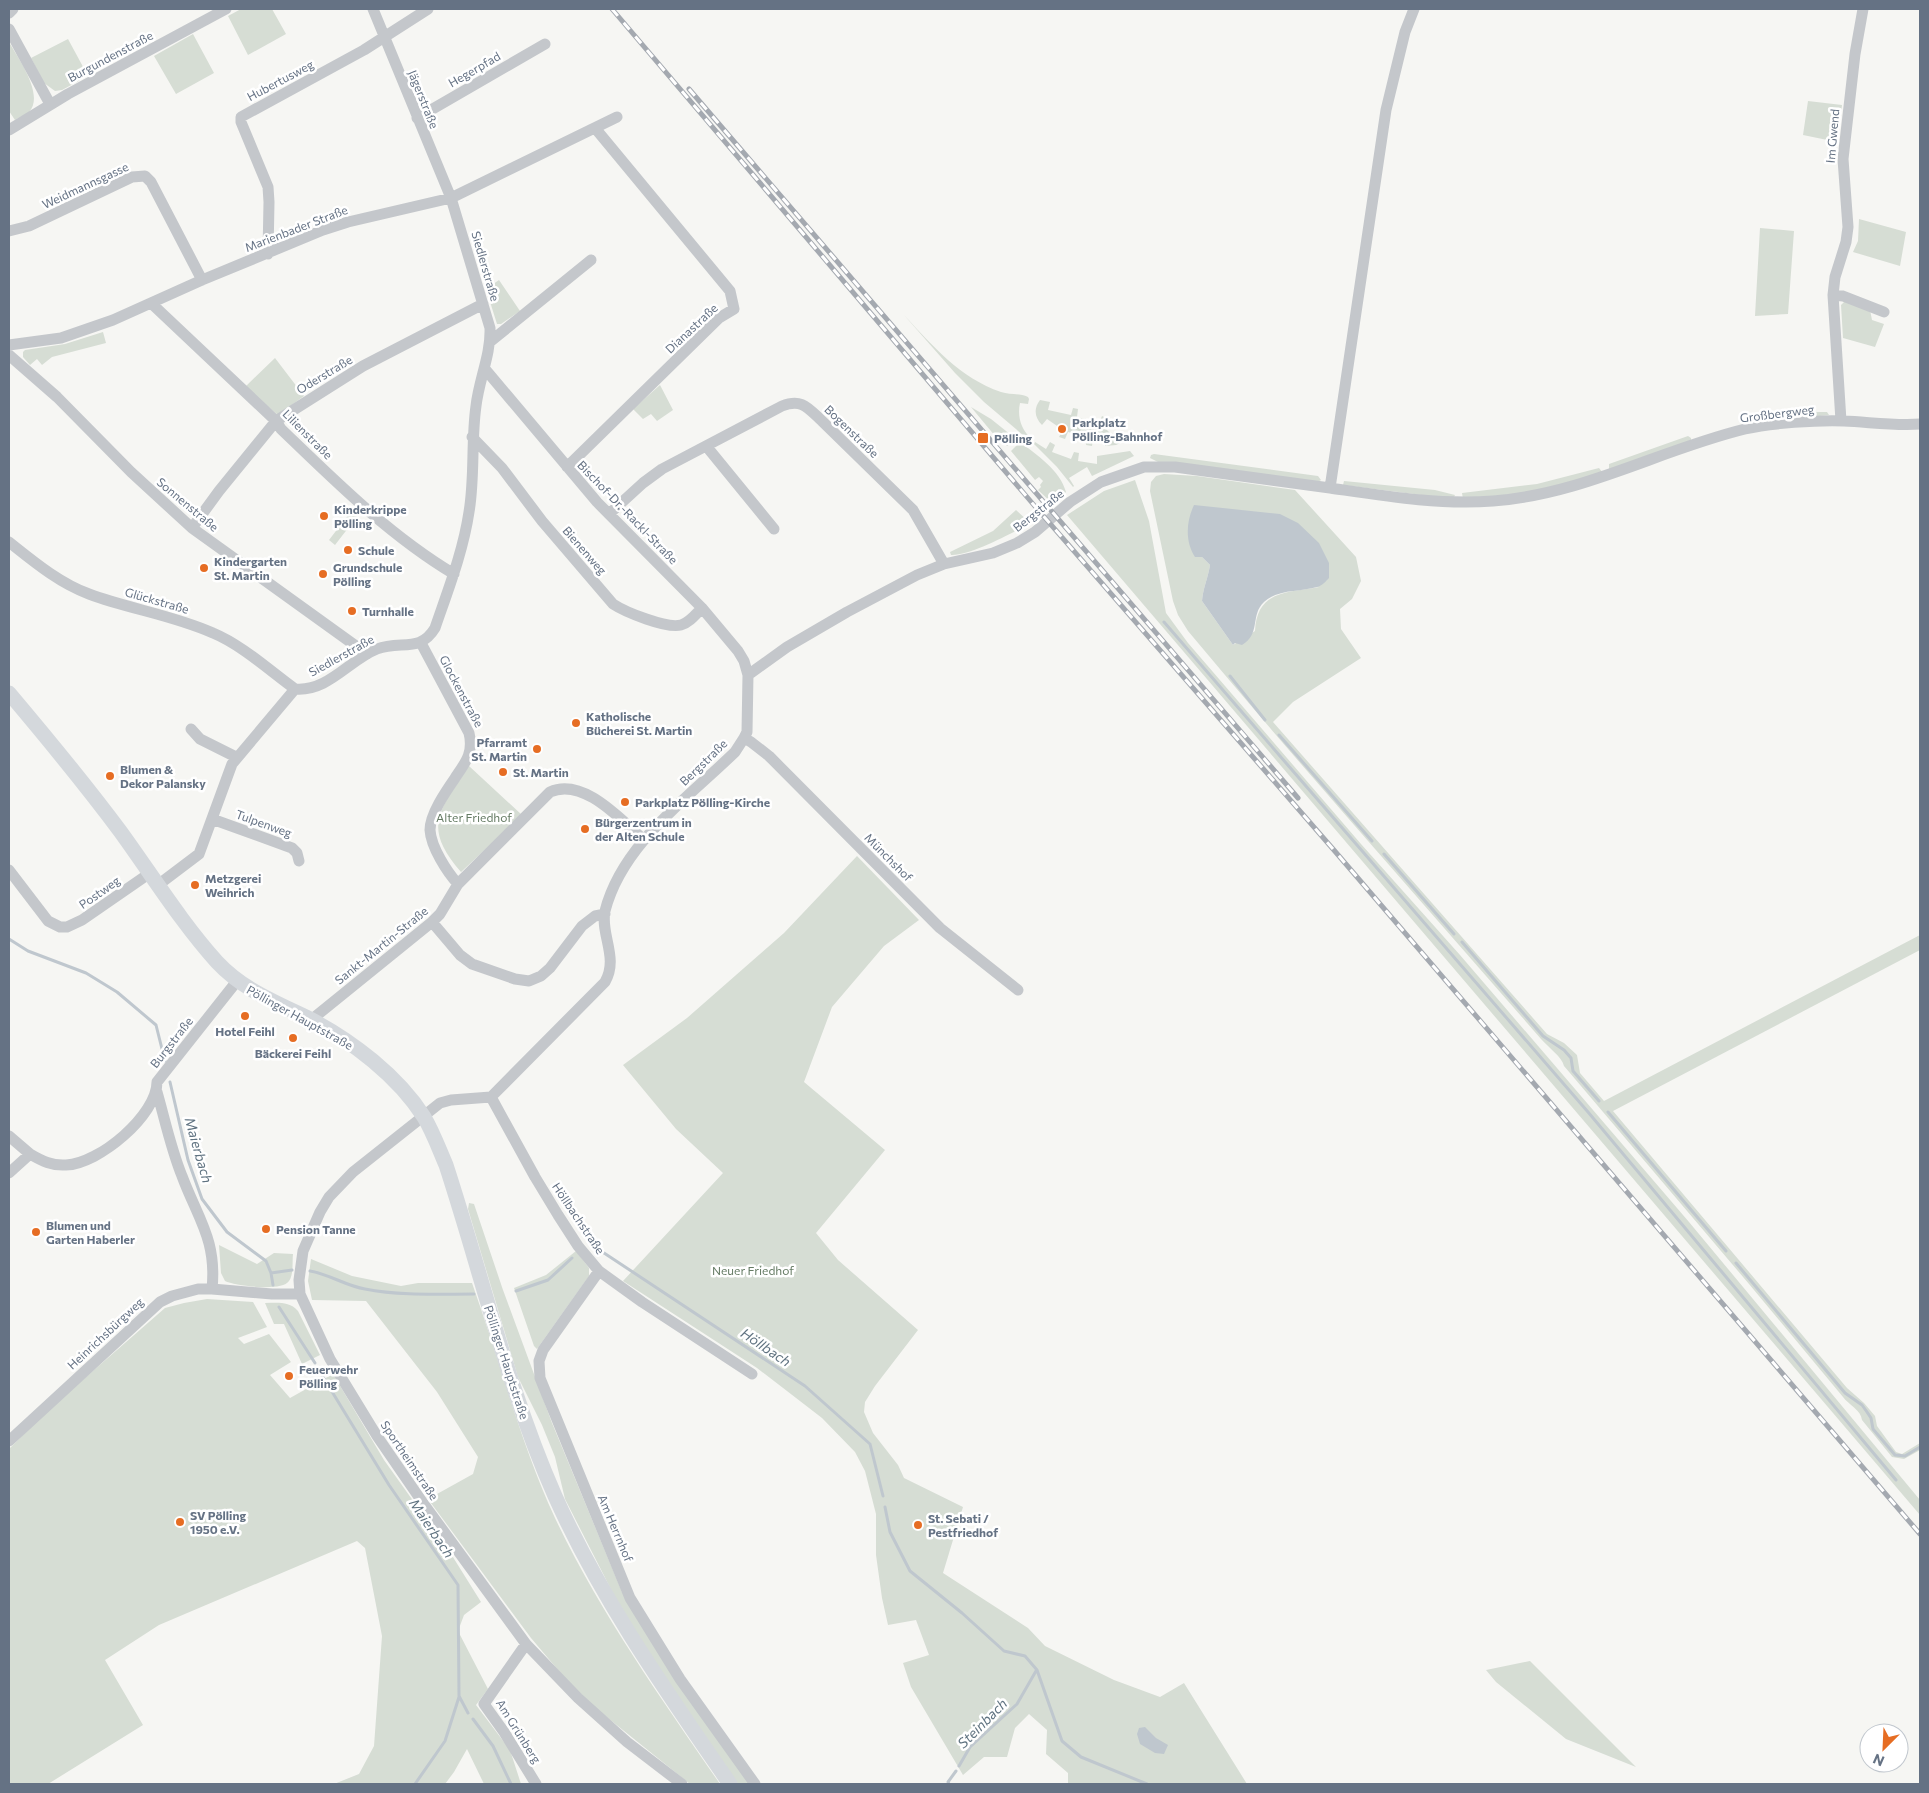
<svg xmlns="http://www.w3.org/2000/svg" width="1929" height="1793" font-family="Commissioner,sans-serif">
<rect width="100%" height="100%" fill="#f6f6f3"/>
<path fill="#d6ddd4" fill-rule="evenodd" d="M241 9H272L286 34 248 55 228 16Z
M193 34 214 73 176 94 154 56Z
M68 39 88 76 62 90 55 91 44 83 31 58Z
M9 42C18 58 45 95 29 112 26 115 19 117 15 120L9 111Z
M1808 101 1842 105 1837 142 1803 135Z
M1859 219 1906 232 1900 266 1853 252 1858 241Z
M1760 228 1794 231 1788 314 1755 316Z
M499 280 520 311 501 324H497L486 289Z
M1846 300 1870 310 1872 320 1884 324 1875 347 1843 338 1841 305Z
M904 315C933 346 960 378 1001 392 1010 395 1020 393 1028 397L1029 399 1028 404 1020 403C1017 416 1021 430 1032 439L1030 441 984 402 955 373Z
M103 332 106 343 52 357 42 365 37 359 30 365 23 357V352L25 350 65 344Z
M275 358 304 396 278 415 245 387Z
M660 385 673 410 657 421 651 414 643 419 633 409Z
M1040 400 1050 402 1048 410 1071 415 1073 408 1078 409 1077 417 1099 423 1102 416 1110 420 1104 427 1115 438 1121 432 1123 436 1122 442 1116 445 1105 446V438H1093L1092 446 1086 445 1087 437 1068 432 1065 439 1059 437 1063 430 1047 419 1042 425C1035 418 1033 409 1040 400Z
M971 407 991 419 1016 439 1007 446 1002 441 1000 442Z
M1792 412H1827L1829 415 1749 424 1750 418Z
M1688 436 1691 438V441L1609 470V464Z
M1020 442C1037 455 1060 470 1066 492L1052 503 1038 490 1041 487 1040 485 1043 481 1039 477 1035 480 1011 451Z
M1035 442 1046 449 1050 442 1055 445 1052 452 1071 459 1074 452 1079 453 1078 461 1097 464V456L1130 451 1134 456 1092 476 1087 467 1069 478 1074 486 1073 487 1057 467 1034 444Z
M1154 454 1318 476 1321 480 1318 482 1158 462 1150 458 1151 455Z
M1599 468 1603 473 1535 492 1463 499 1462 493 1537 484Z
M1164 474 1197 476 1295 490 1356 557 1361 581 1352 599 1340 609 1341 629 1361 658 1293 702 1273 722 1547 1034 1564 1043 1577 1055 1580 1073 1604 1101 1920 935V950L1613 1111 1847 1388 1864 1403 1875 1416 1877 1426 1896 1452 1902 1454 1920 1443V1450L1904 1459 1892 1457 1862 1420C1861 1410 1849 1405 1843 1397L1749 1284 1564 1066C1562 1057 1548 1047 1541 1039 1423 903 1303 769 1188 631L1178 615 1173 601 1150 491 1151 482 1156 476ZM1202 557 1319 587C1287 593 1257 590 1255 631L1233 645 1202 601C1203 588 1208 578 1210 565Z
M1135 480 1149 521 1166 613 1188 643 1361 844 1460 955 1689 1222 1920 1500V1515L1067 515 1104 491Z
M1344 481 1435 490 1455 495 1453 499 1343 485Z
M352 510 359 514 335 545 329 540Z
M1016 510 1029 522 1027 525C1010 534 969 556 951 555L950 552 993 531Z
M469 766 522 815 461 872C421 826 440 810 469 766Z
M857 856 919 920 884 946 832 1007 804 1082 885 1150 816 1233 838 1260 918 1330 875 1386 865 1402 864 1412 873 1433 898 1465 904 1478 963 1507 943 1573 1028 1628 1045 1646 1114 1680 1160 1697 1184 1683 1247 1784H1068V1773L1046 1754 1047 1730 1029 1714 1015 1728 1007 1757H984L963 1775 911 1687 903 1663 929 1655 916 1620 888 1625 882 1598 876 1555V1514L865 1471 855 1452 822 1418 757 1368 623 1281 723 1173 676 1129 623 1065 687 1018 784 933Z
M469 1203 474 1204 503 1290 552 1423 622 1592 750 1784H738L658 1667 621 1609 565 1499 555 1457 542 1425 518 1377 468 1209Z
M219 1245 257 1264 274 1253 293 1254C292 1261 294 1274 289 1281 282 1292 236 1286 225 1281L221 1273Z
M576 1251 589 1268V1276L537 1349 534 1346 514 1288 546 1275Z
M311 1259 352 1276 401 1286 418 1283H472C500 1361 520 1442 555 1518 600 1613 661 1698 720 1784H690L593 1706 564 1677 531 1638 428 1499 473 1474 478 1457 437 1392 366 1301 312 1300 308 1281Z
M207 1299 253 1302 267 1327 238 1338 244 1344 269 1334 291 1362 270 1375 290 1398 333 1374 384 1460 451 1554 481 1602 464 1615 458 1631 488 1689 476 1705 510 1750 521 1784H484L467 1749 454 1772 445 1784H334L359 1774 374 1746 382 1636 365 1548 357 1541 159 1625 105 1660 143 1725 48 1784H9V1449L46 1412 165 1308 184 1303Z
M265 1303C278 1303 289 1301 298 1311L320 1355 302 1364 284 1324H274Z
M1530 1661 1636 1767 1566 1739 1496 1682 1486 1670Z"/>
<path fill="#bfc7ce" d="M1194 505 1280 514 1298 523 1319 543 1329 563V578C1326 581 1322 586 1317 587 1301 592 1277 589 1264 602 1250 615 1261 634 1242 645L1235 643 1233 645 1202 601C1203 588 1208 578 1210 565L1202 557H1195C1185 541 1186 522 1194 505Z
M1145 1727 1156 1738 1168 1745 1164 1754 1155 1753 1140 1744 1137 1734 1139 1728Z"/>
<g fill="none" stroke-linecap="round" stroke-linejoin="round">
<path stroke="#bfc7ce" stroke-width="3" d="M1164 622 1588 1112 1896 1480
M1230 676 1265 720
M1279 735 1372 841
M1384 854 1454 934
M9 939 28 951 86 973 117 992 156 1025 165 1061
M1462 942 1543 1036 1564 1050 1571 1058 1573 1071 1599 1101
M170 1082 188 1160 202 1199 227 1232 266 1261 271 1273 273 1285
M1608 1112 1726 1251
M598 1249 805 1386 870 1444 883 1496
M1736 1263 1845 1393 1862 1405 1867 1412 1871 1418 1873 1429 1895 1455 1905 1456 1920 1447
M310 1271C329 1274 346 1286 365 1289 400 1296 438 1294 474 1294
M271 1273 292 1270
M516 1291 548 1280 572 1258
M279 1307 315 1363
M320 1372 389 1485 458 1585 459 1696 468 1713
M885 1507 890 1532 910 1571 962 1613 1004 1651 1025 1656 1037 1670 1062 1741 1081 1757 1147 1784
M473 1719 493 1746 511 1784
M959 1766 970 1747 1017 1704 1036 1671
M415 1784 445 1741 459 1697
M949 1784 948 1782 956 1771"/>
<path stroke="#c4c7cb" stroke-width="11" d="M9 13 13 9
M9 29 50 104
M417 118 545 44
M9 130 68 94 226 9
M9 231 29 226 132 177 145 176 151 182 202 280
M268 254 269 202 268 187 241 122V117L364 50 428 9
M1833 295 1843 296 1884 312
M151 303 276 421 281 429C335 481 389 535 454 574
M491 341 591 260
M9 345 61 338 113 320 202 280 323 230 348 222 451 198 617 117
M9 355 57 397 131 472 192 528 367 654
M485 369 597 502 702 608 738 651 744 661 748 675 747 732 744 738 735 752C688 798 622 844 605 911 600 934 619 958 605 982L491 1097 451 1100 440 1103 353 1172 329 1197 320 1212 303 1251 299 1280 300 1294 330 1359 377 1436 423 1503 526 1644 578 1698 627 1742 682 1784
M1841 421 1833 295 1835 277 1846 242 1848 227 1843 159 1855 54 1863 9
M472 437 502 468 542 521 613 604C625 612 667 629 681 625 689 623 696 614 702 608
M707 447 774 529
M567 467 719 318 734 309 730 291 595 128
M1330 488 1386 110 1405 32 1414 9
M609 514 643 483 662 469 782 406C802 398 808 408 822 421L913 510 944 564
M192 528 219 491 276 421 363 366 483 304
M9 542C33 561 59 583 89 594 129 609 173 615 213 633 242 645 270 671 295 689
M421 643 469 733C474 753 465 763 455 778 446 791 430 814 430 830 431 847 447 872 458 884
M748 675 787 647 847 612 917 575 944 564 993 553 1017 543 1035 532 1070 502 1101 482 1144 467H1175C1227 474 1279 481 1330 488 1385 496 1438 505 1493 501 1584 494 1659 450 1745 429 1771 423 1817 420 1844 421 1869 422 1895 426 1920 424
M191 729 200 739 236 757
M744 738 751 742 769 756 940 928 1018 990
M212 819 292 848 297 853 299 861
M9 870 48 921 60 927H67L82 920 150 873
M158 885 199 854 232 764 295 689C328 692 349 660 377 649 401 640 420 653 435 628 448 590 463 552 469 512 475 477 471 441 476 406 479 379 491 355 490 328L451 198 373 9
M432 922 460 955 472 964 515 979 529 981 541 976 550 968 582 926 595 916 605 914
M311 1020 432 922 440 914 458 884 550 792C583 777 620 819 643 839
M157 1092C165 1120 171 1149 182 1176 198 1219 217 1240 212 1289
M491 1097 535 1177 558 1215 578 1246 599 1271 642 1302 752 1374
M9 1136 30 1154
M9 1173 30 1154C42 1161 52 1166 66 1165 99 1164 157 1115 157 1082L237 981
M599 1271 543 1350 539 1361 540 1378 630 1598 680 1679 755 1784
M9 1441 160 1302 172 1296 198 1289H212L272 1294H300
M526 1644 484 1704 504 1732 536 1784"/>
<path stroke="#d4d8dc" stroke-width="15" d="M9 693C47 738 85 784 120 831 152 875 181 922 217 962 243 990 277 1003 310 1019 352 1041 398 1076 424 1117 433 1132 439 1149 446 1165 482 1275 508 1390 555 1496 601 1599 666 1691 730 1784"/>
<g stroke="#a4a9b0" stroke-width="5">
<path id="rail" d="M612 9 1033 504 1333 849 1920 1534
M689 89 1298 798"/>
</g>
<use href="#rail" stroke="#fff" stroke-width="3" stroke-dasharray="9" stroke-linecap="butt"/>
</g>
<g fill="#e66d23" stroke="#fff" stroke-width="2">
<circle cx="1062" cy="429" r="5"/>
<rect x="977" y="432" width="12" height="12" rx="2.5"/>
<circle cx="324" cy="516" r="5"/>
<circle cx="348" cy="550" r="5"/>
<circle cx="204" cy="568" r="5"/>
<circle cx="323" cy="574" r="5"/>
<circle cx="352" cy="611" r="5"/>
<circle cx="576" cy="723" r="5"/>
<circle cx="537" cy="749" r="5"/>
<circle cx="503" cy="772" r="5"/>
<circle cx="110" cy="776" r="5"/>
<circle cx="625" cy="802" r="5"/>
<circle cx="585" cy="829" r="5"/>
<circle cx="195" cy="885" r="5"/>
<circle cx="245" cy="1016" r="5"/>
<circle cx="293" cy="1038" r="5"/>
<circle cx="266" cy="1229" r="5"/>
<circle cx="36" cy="1232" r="5"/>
<circle cx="289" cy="1376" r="5"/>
<circle cx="180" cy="1522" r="5"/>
<circle cx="918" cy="1525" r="5"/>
</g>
<g text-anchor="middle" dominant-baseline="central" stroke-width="5" stroke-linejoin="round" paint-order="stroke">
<g font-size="12" fill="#657284" stroke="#fff">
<text transform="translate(110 56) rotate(-28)">Burgundenstraße</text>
<text transform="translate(474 69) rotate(-30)">Hegerpfad</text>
<text transform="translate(280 80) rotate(-28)">Hubertusweg</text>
<text transform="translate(424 99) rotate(68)">Jägerstraße</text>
<text transform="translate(1832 136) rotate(-85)">Im Gwend</text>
<text transform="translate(85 185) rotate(-25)">Weidmannsgasse</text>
<text transform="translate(296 228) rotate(-21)">Marienbader Straße</text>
<text transform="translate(486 266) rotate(74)">Siedlerstraße</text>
<text transform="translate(691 328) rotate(-43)">Dianastraße</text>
<text transform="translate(324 374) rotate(-31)">Oderstraße</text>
<text transform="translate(1777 413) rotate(-7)">Großbergweg</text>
<text transform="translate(852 431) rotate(44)">Bogenstraße</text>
<text transform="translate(308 434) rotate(45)">Lilienstraße</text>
<text transform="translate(188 504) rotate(40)">Sonnenstraße</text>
<text transform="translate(1038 510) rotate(-38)">Bergstraße</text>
<text transform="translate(628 512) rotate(46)">Bischof-Dr.-Rackl-Straße</text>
<text transform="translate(585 550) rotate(49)">Bienenweg</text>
<text transform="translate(157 600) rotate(16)">Glückstraße</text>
<text transform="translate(341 655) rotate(-29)">Siedlerstraße</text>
<text transform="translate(462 691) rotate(62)">Glockenstraße</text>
<text transform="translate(703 762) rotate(-44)">Bergstraße</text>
<text transform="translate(264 823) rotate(20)">Tulpenweg</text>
<text transform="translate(889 857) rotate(45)">Münchshof</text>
<text transform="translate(99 892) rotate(-35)">Postweg</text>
<text transform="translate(381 945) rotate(-39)">Sankt-Martin-Straße</text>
<text transform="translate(300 1017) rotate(29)">Pöllinger Hauptstraße</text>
<text transform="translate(171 1042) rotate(-52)">Burgstraße</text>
<text transform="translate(579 1218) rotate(56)">Höllbachstraße</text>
<text transform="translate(105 1333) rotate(-43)">Heinrichsbürgweg</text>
<text transform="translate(507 1362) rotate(72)">Pöllinger Hauptstraße</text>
<text transform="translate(410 1460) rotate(56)">Sportheimstraße</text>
<text transform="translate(616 1528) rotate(67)">Am Herrnhof</text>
<text transform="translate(519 1731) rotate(58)">Am Grünberg</text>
</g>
<g font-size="12" font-weight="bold" fill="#657284" stroke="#fff" text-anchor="start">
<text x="1072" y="422">Parkplatz<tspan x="1072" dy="14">Pölling-Bahnhof</tspan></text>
<text x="994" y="438">Pölling</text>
<text x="334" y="509">Kinderkrippe<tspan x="334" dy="14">Pölling</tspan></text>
<text x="358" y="550">Schule</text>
<text x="214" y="561">Kindergarten<tspan x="214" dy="14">St. Martin</tspan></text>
<text x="333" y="567">Grundschule<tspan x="333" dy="14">Pölling</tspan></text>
<text x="362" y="611">Turnhalle</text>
<text x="586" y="716">Katholische<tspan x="586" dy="14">Bücherei St. Martin</tspan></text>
<text x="527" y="742" text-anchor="end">Pfarramt<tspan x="527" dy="14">St. Martin</tspan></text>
<text x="120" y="769">Blumen &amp;<tspan x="120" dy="14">Dekor Palansky</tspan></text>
<text x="513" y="772">St. Martin</text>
<text x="635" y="802">Parkplatz Pölling-Kirche</text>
<text x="595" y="822">Bürgerzentrum in<tspan x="595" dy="14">der Alten Schule</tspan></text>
<text x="205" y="878">Metzgerei<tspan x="205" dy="14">Weihrich</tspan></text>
<text x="245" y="1031" text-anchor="middle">Hotel Feihl</text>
<text x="293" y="1053" text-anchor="middle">Bäckerei Feihl</text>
<text x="46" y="1225">Blumen und<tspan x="46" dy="14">Garten Haberler</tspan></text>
<text x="276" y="1229">Pension Tanne</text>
<text x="299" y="1369">Feuerwehr<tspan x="299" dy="14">Pölling</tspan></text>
<text x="190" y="1515">SV Pölling<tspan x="190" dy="14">1950 e.V.</tspan></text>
<text x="928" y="1518">St. Sebati /<tspan x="928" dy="14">Pestfriedhof</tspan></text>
</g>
<g font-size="12" fill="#657b64" stroke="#fff">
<text x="474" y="817">Alter Friedhof</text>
<text x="753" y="1270">Neuer Friedhof</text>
</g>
<g font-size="14" font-style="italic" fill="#607381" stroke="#fff">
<text transform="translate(199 1150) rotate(74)">Maierbach</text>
<text transform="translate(766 1347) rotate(34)">Höllbach</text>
<text transform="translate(432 1528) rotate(56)">Maierbach</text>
<text transform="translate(982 1723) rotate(-45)">Steinbach</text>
</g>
</g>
<rect width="1929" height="1793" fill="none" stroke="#657284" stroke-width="20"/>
<g transform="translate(1884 1748) rotate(204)"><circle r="24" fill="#ffffff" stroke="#c1c7ce"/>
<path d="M0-4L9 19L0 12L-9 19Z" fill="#e66d23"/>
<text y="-8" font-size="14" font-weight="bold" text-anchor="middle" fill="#657284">N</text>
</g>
</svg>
